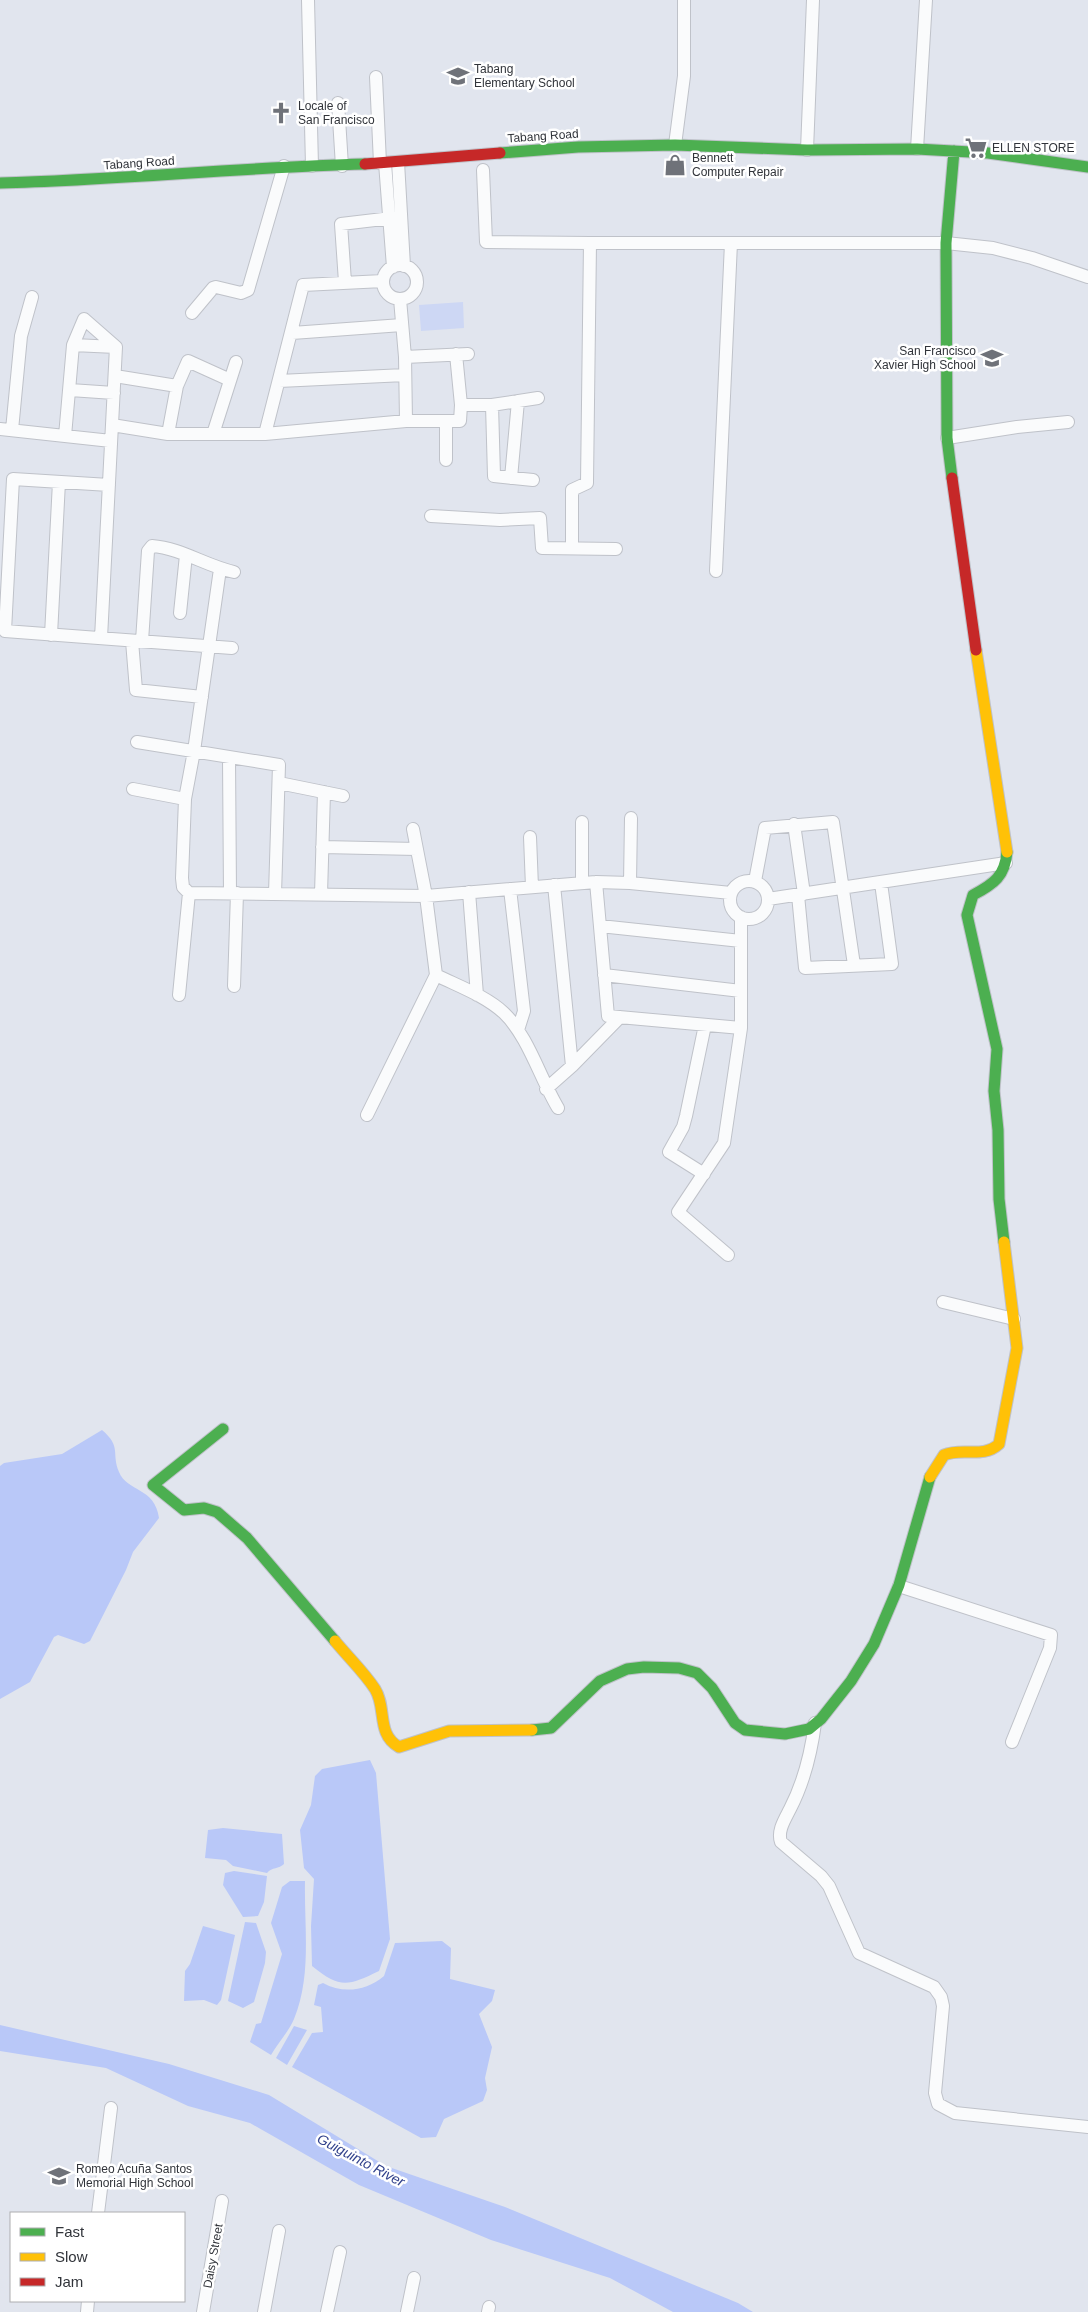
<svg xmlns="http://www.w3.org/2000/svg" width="1088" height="2312" font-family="Arial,sans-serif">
<rect width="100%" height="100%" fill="#e1e5ee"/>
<path fill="#cdd7f4" d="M463 302 464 328 421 331 419 305Z"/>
<path fill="#b9c8f8" d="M102 1430C122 1447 111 1453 119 1472 127 1492 155 1487 159 1518L133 1552 126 1570 90 1641 84 1644 58 1635 54 1637 30 1682 0 1699V1466L4 1463 62 1454Z
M370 1760 376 1773 390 1939 379 1971C348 1986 340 1989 312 1966L311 1926 314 1879 304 1868 300 1830 311 1805 315 1776 322 1769Z
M223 1828 282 1834 284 1864C279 1869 272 1867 267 1873L233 1866 226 1860 205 1858 208 1830Z
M234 1871 267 1876 264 1902 258 1916 243 1917 223 1885 225 1873Z
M290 1881H305C304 1927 312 1975 294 2019 289 2031 278 2043 271 2055L250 2042 256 2024 261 2023 282 1954 271 1923 282 1887Z
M245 1922 256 1923 266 1952 265 1963 254 2002 243 2008 228 2001Z
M203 1926 235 1935 221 2000 217 2005 204 2000 184 2001 185 1971 190 1964Z
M442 1941 451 1948 450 1979 495 1990 492 2001 479 2014 492 2047 485 2078 487 2090 483 2101 444 2119 436 2137 421 2138 292 2067 312 2033 323 2032 321 2007 314 2005 318 1985 323 1983C343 1994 366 1991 384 1976L395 1943Z
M0 2025 169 2064 269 2095 386 2166 505 2207 738 2303 753 2312H673L610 2278 491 2240 359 2185 250 2123 188 2106 106 2068 0 2051Z
M294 2026 307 2030 287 2065 276 2058Z"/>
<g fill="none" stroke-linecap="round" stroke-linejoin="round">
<g stroke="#bfc2c9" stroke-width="14">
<path id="street" d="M308 0 312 166
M376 77 380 163
M338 103 342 166
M675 145 684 76V0
M917 149 926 0
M807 150 813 0
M398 162 404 266
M385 163 393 267
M483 170 486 242 590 243
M383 282a17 17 0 1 1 34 0a17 17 0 1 1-34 0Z
M345 282 341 224 400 217
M400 299 405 357 406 421
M192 313 213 288 216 287 241 293 248 290 284 166
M292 333 402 325
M73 345 116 347
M405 357 468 354
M115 376 177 386
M279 381 405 375
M70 390 114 393
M461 405H492L538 398
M492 405 494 476 533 480
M446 422V460
M112 425 168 434H265L303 285 383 281
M0 429 111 441
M12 430 21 336 32 297
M168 434 177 386 188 361 230 380
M213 434 236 362
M265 434 406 421H460L461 405 456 354
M65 436 73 345 84 319 116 347
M947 438 1017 427 1068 422
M511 478 518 401
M109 485 13 479 5 631 232 648
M431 516 500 520 540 518 542 548 616 549
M572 548V490L587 483 590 243H946L993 248 1032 258 1088 277
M220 569 194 751 185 799 182 878 183 887 189 893 426 896 596 882 630 883 731 893
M716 571 731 243
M180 613 186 555
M51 635 59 482
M101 638 116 347
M132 641 136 690 202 697
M142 641 148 551 152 546C181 548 206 566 234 572
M137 742 279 765 275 894
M229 758 230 893
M279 783 343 796
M133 789 185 799
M582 822V883
M794 824 804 894
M530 837 532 887
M322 847 417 849
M730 900a19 19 0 1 1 38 0a19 19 0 1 1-38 0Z
M755 881 765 828 833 822 854 965
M596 882 608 1016 741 1028
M630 883 631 818
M554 885 572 1066
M510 889 524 1011 518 1030
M469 892 477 995
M321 894 324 792
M798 895 805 968 892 964 881 883
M768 899 1006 863
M600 926 741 941
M436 975C458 986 486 996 504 1013 528 1036 540 1078 558 1108
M604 975 741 991
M234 986 237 893
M179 995 189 893
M546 1089 572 1066 620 1017
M367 1115 436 975 426 896 413 829
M704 1174 669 1152 683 1127 686 1116 705 1025
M728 1255 678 1212 724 1143 741 1028V917
M943 1302 1014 1319
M899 1586 1051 1635 1050 1648 1012 1742
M815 1723C811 1754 804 1782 790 1809 785 1819 777 1831 781 1842L821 1876 829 1886 859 1953 934 1987 941 1997 943 2006 935 2093 938 2104 955 2113 1088 2127
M98 2213 111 2108
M87 2312 88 2301
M203 2312 222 2201
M264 2312 279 2231
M327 2312 340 2252
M407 2312 414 2278
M488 2312 489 2307"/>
</g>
<g stroke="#bfc2c9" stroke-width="13">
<path id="fast" d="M500 153 578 147 675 145 807 150 917 149 988 153 1088 167
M0 183C122 180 243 167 365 164
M952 478 947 438 946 243 954 151
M1004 1242 999 1199 998 1130 994 1091 997 1049 967 915 973 895C994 884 1005 876 1007 852
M223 1429 153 1485 184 1510 204 1508 217 1512 247 1538 335 1641
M532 1730 551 1728 600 1681 627 1669 644 1667 679 1668 697 1673 712 1688 735 1723 745 1730 785 1734 809 1729 821 1719 851 1681 874 1644 899 1585 930 1477"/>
</g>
<g stroke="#bfc2c9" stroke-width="13">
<path id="slow" d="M976 650 1007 852
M930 1477 944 1455C962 1447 983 1459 999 1444L1017 1348 1004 1242
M335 1641C348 1657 364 1672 375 1689 387 1708 376 1734 399 1747L449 1731 532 1730"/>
</g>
<g stroke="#bfc2c9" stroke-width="13">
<path id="jam" d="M365 164 500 153
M952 478 976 650"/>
</g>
<use href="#street" stroke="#fafbfc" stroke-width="12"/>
<use href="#fast" stroke="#4caf50" stroke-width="11"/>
<use href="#slow" stroke="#ffc107" stroke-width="11"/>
<use href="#jam" stroke="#c62828" stroke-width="11"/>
</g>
<defs>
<g id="school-bare" transform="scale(1.725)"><path d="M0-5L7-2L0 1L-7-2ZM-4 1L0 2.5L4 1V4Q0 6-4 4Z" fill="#6f7279" stroke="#fff" stroke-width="2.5" paint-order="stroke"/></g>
<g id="church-bare" transform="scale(1.725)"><path d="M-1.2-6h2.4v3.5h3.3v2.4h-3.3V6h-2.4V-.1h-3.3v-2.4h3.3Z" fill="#6f7279" stroke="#fff" stroke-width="2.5" paint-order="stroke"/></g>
<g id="supermarket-bare" transform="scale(1.725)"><path d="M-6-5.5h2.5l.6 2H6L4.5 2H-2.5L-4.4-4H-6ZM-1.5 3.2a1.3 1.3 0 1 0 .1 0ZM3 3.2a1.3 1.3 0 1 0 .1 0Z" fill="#6f7279" stroke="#fff" stroke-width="2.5" paint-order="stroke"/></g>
<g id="shop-bare" transform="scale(1.725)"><path d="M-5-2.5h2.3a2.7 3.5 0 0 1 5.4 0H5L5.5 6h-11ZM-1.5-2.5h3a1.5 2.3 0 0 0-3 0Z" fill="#6f7279" stroke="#fff" stroke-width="2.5" paint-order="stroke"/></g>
</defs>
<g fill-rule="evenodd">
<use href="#school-bare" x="458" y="76"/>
<use href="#church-bare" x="281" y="113"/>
<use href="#supermarket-bare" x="976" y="148"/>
<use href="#shop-bare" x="675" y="165"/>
<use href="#school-bare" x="992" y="358"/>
<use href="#school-bare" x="59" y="2176"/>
</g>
<g text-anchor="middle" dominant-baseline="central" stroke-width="5" stroke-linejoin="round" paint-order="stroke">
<g font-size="12" fill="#31343a" stroke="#fff" text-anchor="start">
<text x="474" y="69">Tabang<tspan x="474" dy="14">Elementary School</tspan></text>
<text x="298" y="106">Locale of<tspan x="298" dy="14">San Francisco</tspan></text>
<text x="992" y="148">ELLEN STORE</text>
<text x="692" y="158">Bennett<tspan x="692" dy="14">Computer Repair</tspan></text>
<text x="976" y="351" text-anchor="end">San Francisco<tspan x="976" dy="14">Xavier High School</tspan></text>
<text x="76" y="2169">Romeo Acuña Santos<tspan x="76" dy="14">Memorial High School</tspan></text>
</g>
<g font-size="12" fill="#31343a" stroke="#fff">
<text transform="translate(543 136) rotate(-4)">Tabang Road</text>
<text transform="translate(139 163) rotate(-4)">Tabang Road</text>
<text transform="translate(213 2256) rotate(-80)">Daisy Street</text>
</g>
<g font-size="14" font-style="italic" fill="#32428c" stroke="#fff">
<text transform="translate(361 2160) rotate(28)">Guiguinto River</text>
</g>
</g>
<rect x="10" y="2212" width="175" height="90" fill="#ffffff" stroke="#adaeb0"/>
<rect x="20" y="2228" width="25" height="8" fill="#4caf50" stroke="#adaeb0"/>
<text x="55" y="2237" font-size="15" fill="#31343a">Fast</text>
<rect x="20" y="2253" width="25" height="8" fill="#ffc107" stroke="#adaeb0"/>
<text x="55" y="2262" font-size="15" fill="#31343a">Slow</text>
<rect x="20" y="2278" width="25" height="8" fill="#c62828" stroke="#adaeb0"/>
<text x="55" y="2287" font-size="15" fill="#31343a">Jam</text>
</svg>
